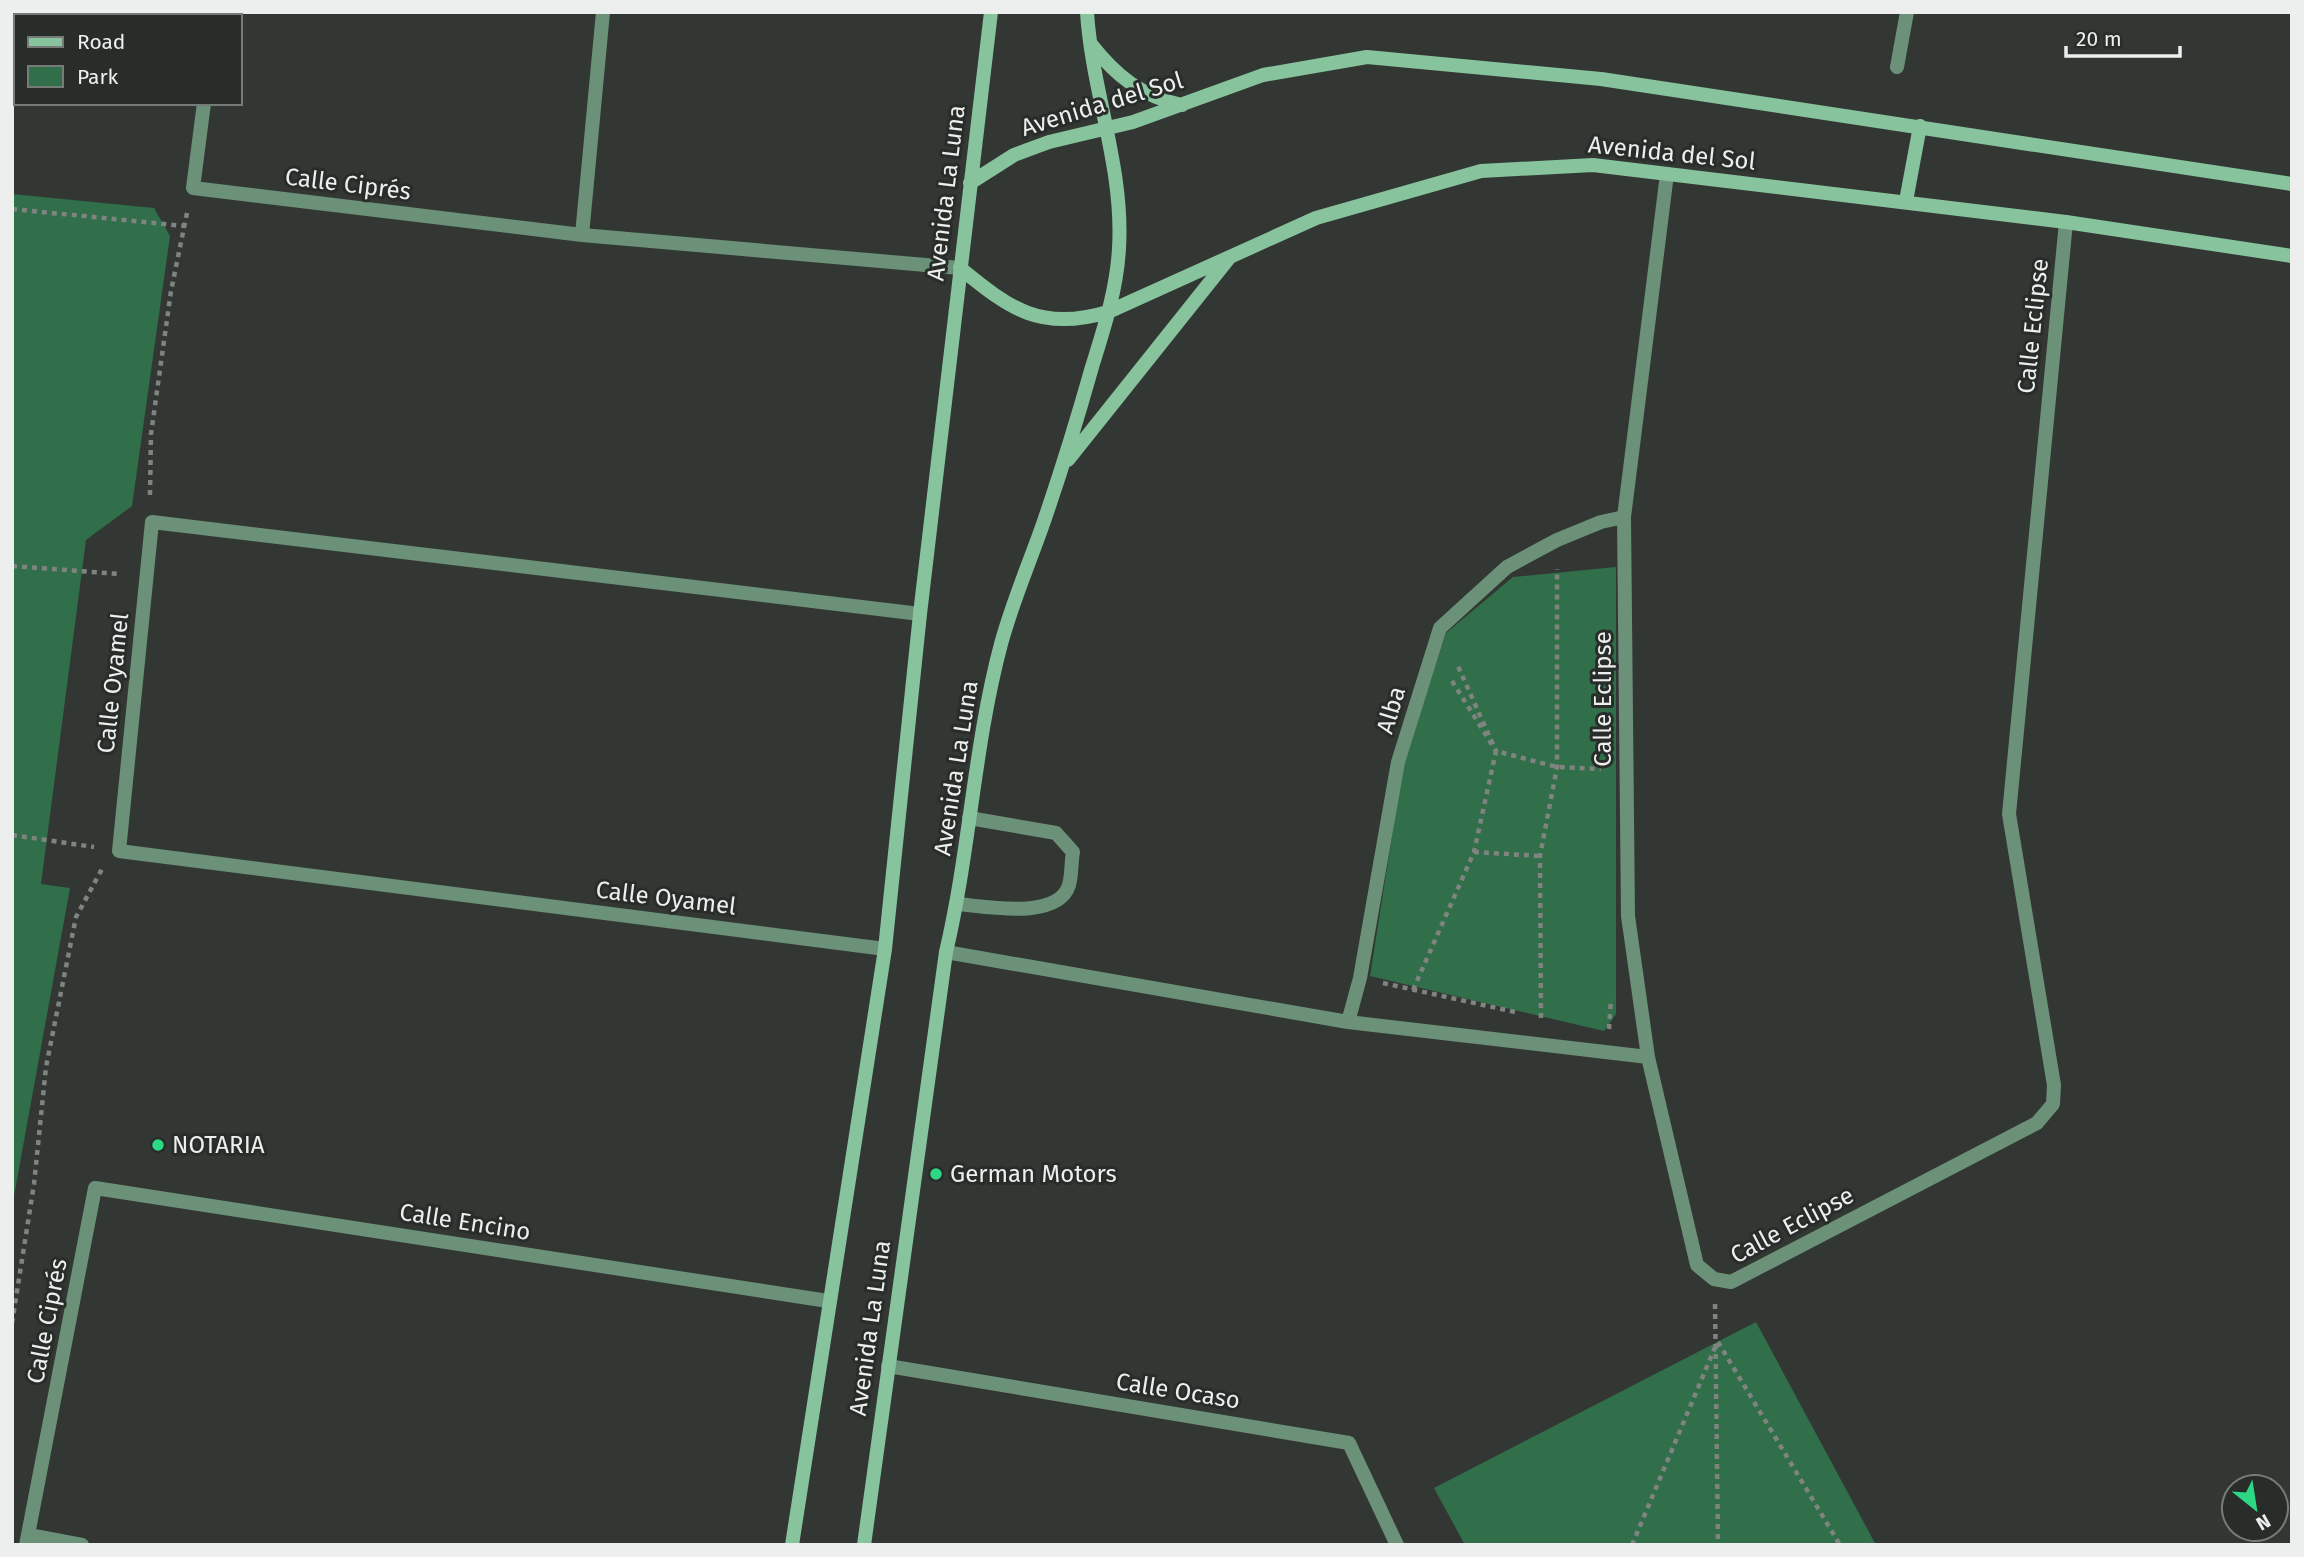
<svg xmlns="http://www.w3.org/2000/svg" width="2304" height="1557" font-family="'Fira Sans',sans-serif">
<rect width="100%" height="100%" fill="#333734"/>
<path fill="#316e4a" d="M12 194 154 208 170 236 132 506 86 540 41 884 70 888 12 1207Z
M1616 567V1014L1604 1031 1370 976 1403 766 1446 633 1513 577Z
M1756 1322 1876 1545H1465L1434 1488Z"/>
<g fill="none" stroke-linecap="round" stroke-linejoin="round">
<path stroke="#808481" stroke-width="4.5" stroke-dasharray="5 5" stroke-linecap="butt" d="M12 209 185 226
M150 495 151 434 171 291 187 213
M12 566 120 574
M1452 681 1496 751 1457 664
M12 835 94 847
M1474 852 1540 856
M1383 983 1515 1012
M1413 990 1474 852 1496 751 1557 767 1601 769
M1541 1018 1540 856 1557 767V569
M1609 1029 1611 999
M1715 1304 1718 1545
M12 1323 34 1184 46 1067 76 917 102 869
M1718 1342 1840 1545
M1632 1545 1716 1345"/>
<path stroke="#6b9178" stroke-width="14" d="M957 904C985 906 1058 921 1069 885 1072 875 1071 862 1073 852L1056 833 969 818"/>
<path stroke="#6b9178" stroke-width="14" d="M216 16V12
M1897 67 1907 12
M204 103 193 188 582 235 960 268
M1667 174 1624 517 1628 916 1648 1057 1697 1265 1714 1279 1731 1282 2037 1123 2053 1104 2054 1085 2009 814 2066 222
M582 235 603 12
M885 949 119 851 152 522 920 614
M946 952 1348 1022 1648 1057
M1348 1022 1360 978 1398 762 1440 628 1507 567 1557 540 1601 522 1624 517
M888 1366 1349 1443 1397 1545
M29 1535 82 1545
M26 1545 95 1188 828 1301"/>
<path stroke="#87c49d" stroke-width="14" d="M1091 44C1116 76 1141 96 1182 105
M970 183 1014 155 1049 142 1133 122 1263 75 1367 57 1601 79 2292 184
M1906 201 1920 126
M960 268C1010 309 1041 332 1108 312L1316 218 1481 171 1593 165 2066 222 2292 256
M1068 460 1230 257
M792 1545 885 949 920 614 991 12
M864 1545 946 952C970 850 974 745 1001 644 1012 603 1029 564 1043 524 1061 472 1077 420 1092 367 1104 328 1117 289 1119 248 1124 168 1092 92 1087 12"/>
</g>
<g fill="#2cd884" stroke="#292d2a" stroke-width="2.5">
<circle cx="158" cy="1145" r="7"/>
<circle cx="936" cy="1174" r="7"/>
</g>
<g text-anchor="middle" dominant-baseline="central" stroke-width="6" stroke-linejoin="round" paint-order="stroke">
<g font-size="24" fill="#ecefed" stroke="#292d2a">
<text transform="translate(1102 104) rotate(-17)">Avenida del Sol</text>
<text transform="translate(1672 153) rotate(6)">Avenida del Sol</text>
<text transform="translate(348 184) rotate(7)">Calle Ciprés</text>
<text transform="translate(946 193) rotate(-83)">Avenida La Luna</text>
<text transform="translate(2033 326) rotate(-84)">Calle Eclipse</text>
<text transform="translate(113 683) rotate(-84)">Calle Oyamel</text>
<text transform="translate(1603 699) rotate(-90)">Calle Eclipse</text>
<text transform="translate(1391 710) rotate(-73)">Alba</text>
<text transform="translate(956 768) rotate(-81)">Avenida La Luna</text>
<text transform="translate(666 898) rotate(7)">Calle Oyamel</text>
<text transform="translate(465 1222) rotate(9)">Calle Encino</text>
<text transform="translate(1792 1225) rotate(-28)">Calle Eclipse</text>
<text transform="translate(47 1321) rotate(-79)">Calle Ciprés</text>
<text transform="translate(870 1328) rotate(-82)">Avenida La Luna</text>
<text transform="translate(1178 1391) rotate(9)">Calle Ocaso</text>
</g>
<g font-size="24" fill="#ecefed" stroke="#292d2a" text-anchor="start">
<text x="172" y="1145">NOTARIA</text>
<text x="950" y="1174">German Motors</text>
</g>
</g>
<rect width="2304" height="1557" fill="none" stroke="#ecefed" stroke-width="28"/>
<rect x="14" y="14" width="228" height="91" fill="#292d2a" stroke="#777b78" stroke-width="2"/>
<rect x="28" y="37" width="35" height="10" fill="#87c49d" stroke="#777b78" stroke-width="2"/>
<text x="77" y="49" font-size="21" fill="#ecefed">Road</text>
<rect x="28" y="66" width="35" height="21" fill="#316e4a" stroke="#777b78" stroke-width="2"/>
<text x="77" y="84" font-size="21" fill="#ecefed">Park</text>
<g transform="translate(2255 1508) rotate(150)"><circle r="33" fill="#292d2a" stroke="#777b78" stroke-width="2"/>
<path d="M0-5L12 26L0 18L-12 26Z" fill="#2cd884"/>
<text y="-10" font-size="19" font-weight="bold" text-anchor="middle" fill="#ecefed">N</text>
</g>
<path d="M2066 46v10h114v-10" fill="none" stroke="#ecefed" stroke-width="3.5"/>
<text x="2076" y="46" font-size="21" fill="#ecefed" stroke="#292d2a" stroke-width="5" paint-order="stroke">20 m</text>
</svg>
